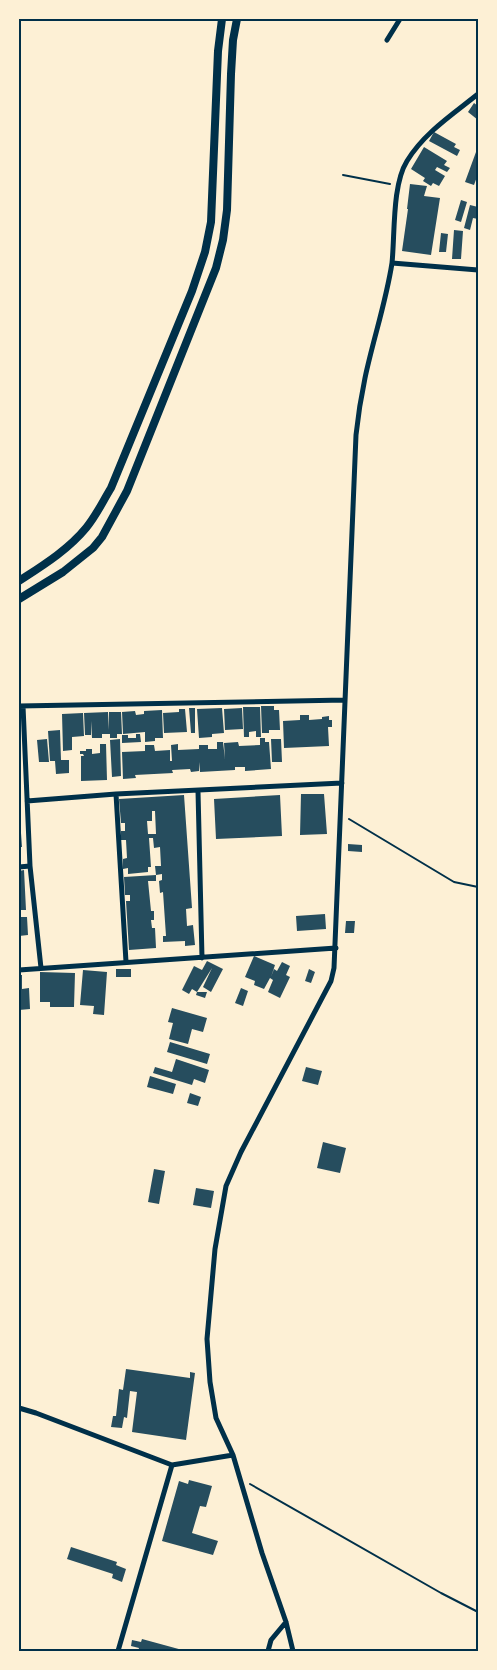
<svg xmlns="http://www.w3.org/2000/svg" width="497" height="1670" font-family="'Space Grotesk',sans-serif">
<rect width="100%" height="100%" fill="#fdf0d5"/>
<path fill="#264d5e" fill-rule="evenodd" d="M474 103 478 106V120L468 112Z
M434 132 456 144 454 147 460 150 457 156 429 141Z
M424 147 447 161 444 165 450 168 447 172 437 167 435 170 445 176 439 186 433 183 431 186 423 181 425 178 411 169Z
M476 152 478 153V174L474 185 465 182Z
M410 184 427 186 424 196 440 198 431 255 402 251 408 209H407Z
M461 200 467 202 461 222 455 220Z
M470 205 478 207V219L473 218 470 230 464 228Z
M454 230 463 231 461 259H452Z
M441 233 448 234 446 252H439Z
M261 706H274V710H279L280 730H269V733H262Z
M243 707H260L261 737H256V731L249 732V737H244Z
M189 708H195V733H191Z
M222 708 224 733 212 734V737L199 738 197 709Z
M242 708 243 729 225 730 224 709Z
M179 709H185L187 732 164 733 163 713 179 712Z
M162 710 163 738H155V741L145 742V732L123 734 122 712 135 711 136 715 144 714V711Z
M108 712 109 730V712H121L122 734H117V738H110V734H102V738H92L91 721V735H85L84 713Z
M83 713 84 736 72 737V750L63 751 62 714Z
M300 715H309V720L322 719V717L329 716V720H332V727H328L329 746 284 748 283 721 300 720Z
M60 730 61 760H69V773L56 774 55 761H50L48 731Z
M136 734H140L141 742 122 743V735H128V738H136Z
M260 738H265V742H269L271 769 245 771V767H235V770L200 772 199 762V771L191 772 190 769 172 770 173 773 135 775 136 778 123 779 122 752 145 751V745H154L155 751 170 750V761H172L171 745 178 744V750L199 749V745H208V749H217V742H223L225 759 224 743 238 742 239 746 260 745Z
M47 739 49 762H39L37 740Z
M120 739 121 776 112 777 110 740Z
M271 739H281L282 762H272Z
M100 744H106L107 780 81 781V756H84L83 754H80V751H86V749H92V754L100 753Z
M301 794H324L327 834 300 835Z
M184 795 192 908 186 909 187 926 193 925 195 945 185 946V941L163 942V936H166L163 892 160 893 159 881 162 880V874L156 875 155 866H161L160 847 154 848 153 838H149L151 867H148V872L128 874V868L123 869V859L127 858 126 840H121V831H125V823H121L119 799ZM152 811H155L156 834H148L147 821H152Z
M280 795 282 836 216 839 214 799Z
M19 819H20L22 847H19Z
M348 844 362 845V852L348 851Z
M24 870 26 910H19V871Z
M156 875V881H148L151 911H154V920H151L152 928H155L156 948 129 950 126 901H130V895H125L124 877Z
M19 912H20L21 917H27L28 935 19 936Z
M325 914 326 929 297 931 296 916Z
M346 921H355L354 933H345Z
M254 956 275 965 271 977 274 969 277 971 282 962 290 966 286 975 290 977 280 998 268 992 273 980 270 978 264 989 254 985 255 981 245 977Z
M207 961 223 969 211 992 203 987 212 968 197 992 192 989 189 994 182 990 194 966 202 970Z
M116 969H131V977H116Z
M309 969 315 972 311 983 305 981Z
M83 970 107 972 104 1015 93 1014 94 1006 80 1005Z
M40 972 75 973 74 1007H50V1002H40Z
M19 975H22V989L29 988 30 1009 19 1010Z
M241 988 248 991 243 1006 235 1003Z
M197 992H207L205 998 196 995Z
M172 1008 207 1018 203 1032 192 1029 188 1044 169 1039 173 1023 168 1022Z
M170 1042 210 1054 207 1064 167 1052Z
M176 1059 209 1070 205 1083 194 1079 192 1085 153 1073 155 1067 172 1072Z
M306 1067 322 1071 318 1085 302 1081Z
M150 1076 176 1084 173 1094 147 1087Z
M190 1093 201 1097 198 1106 187 1103Z
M323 1142 346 1148 340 1173 317 1168Z
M154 1169 165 1171 159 1204 148 1202Z
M196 1188 214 1191 211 1208 193 1205Z
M126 1369 190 1378V1372L195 1373 186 1440 132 1432 137 1392 130 1391 127 1418 124 1417 122 1428 111 1427 113 1416H116L119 1389 123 1390Z
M189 1480 212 1486 206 1507 200 1506 192 1533 218 1541 213 1555 162 1541 179 1481 188 1484Z
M71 1547 117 1562 116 1565 126 1569 122 1582 112 1578 113 1574 67 1559Z
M142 1639 186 1651H138L139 1648 131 1646 132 1640 141 1642Z"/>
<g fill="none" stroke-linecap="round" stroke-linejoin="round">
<path stroke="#003049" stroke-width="2" d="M343 175 390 184
M349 819 454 882 478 887
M250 1484 441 1593 478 1612"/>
<path stroke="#003049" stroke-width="5" d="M387 40 400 19
M392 263 478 270
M19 706 345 700
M23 706 30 866 41 968
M198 791 202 958
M116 794 126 962
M27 801 116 794 342 783
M19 867 30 866
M19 970 336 948
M19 1408 36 1413 172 1465 233 1455
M118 1651 172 1465
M268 1651 271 1640 286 1622
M293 1651 286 1622 262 1553 233 1455 216 1418 210 1382 207 1339 215 1249 226 1186 241 1152 331 981 334 968 356 435C358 416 361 397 365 378 373 340 386 302 392 263 395 234 392 185 407 161 424 133 453 114 478 94"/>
<path stroke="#003049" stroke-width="8" d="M19 581C42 566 68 550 86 528 96 516 103 501 111 488L192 291 205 252 211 222 218 51 222 19
M19 599 63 572 93 548 102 537 127 491 216 268 223 240 227 210 231 74 233 40 237 19"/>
</g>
<rect width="497" height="1670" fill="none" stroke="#fdf0d5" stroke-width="40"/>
<rect x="20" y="20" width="457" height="1630" fill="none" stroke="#003049" stroke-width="2"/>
</svg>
